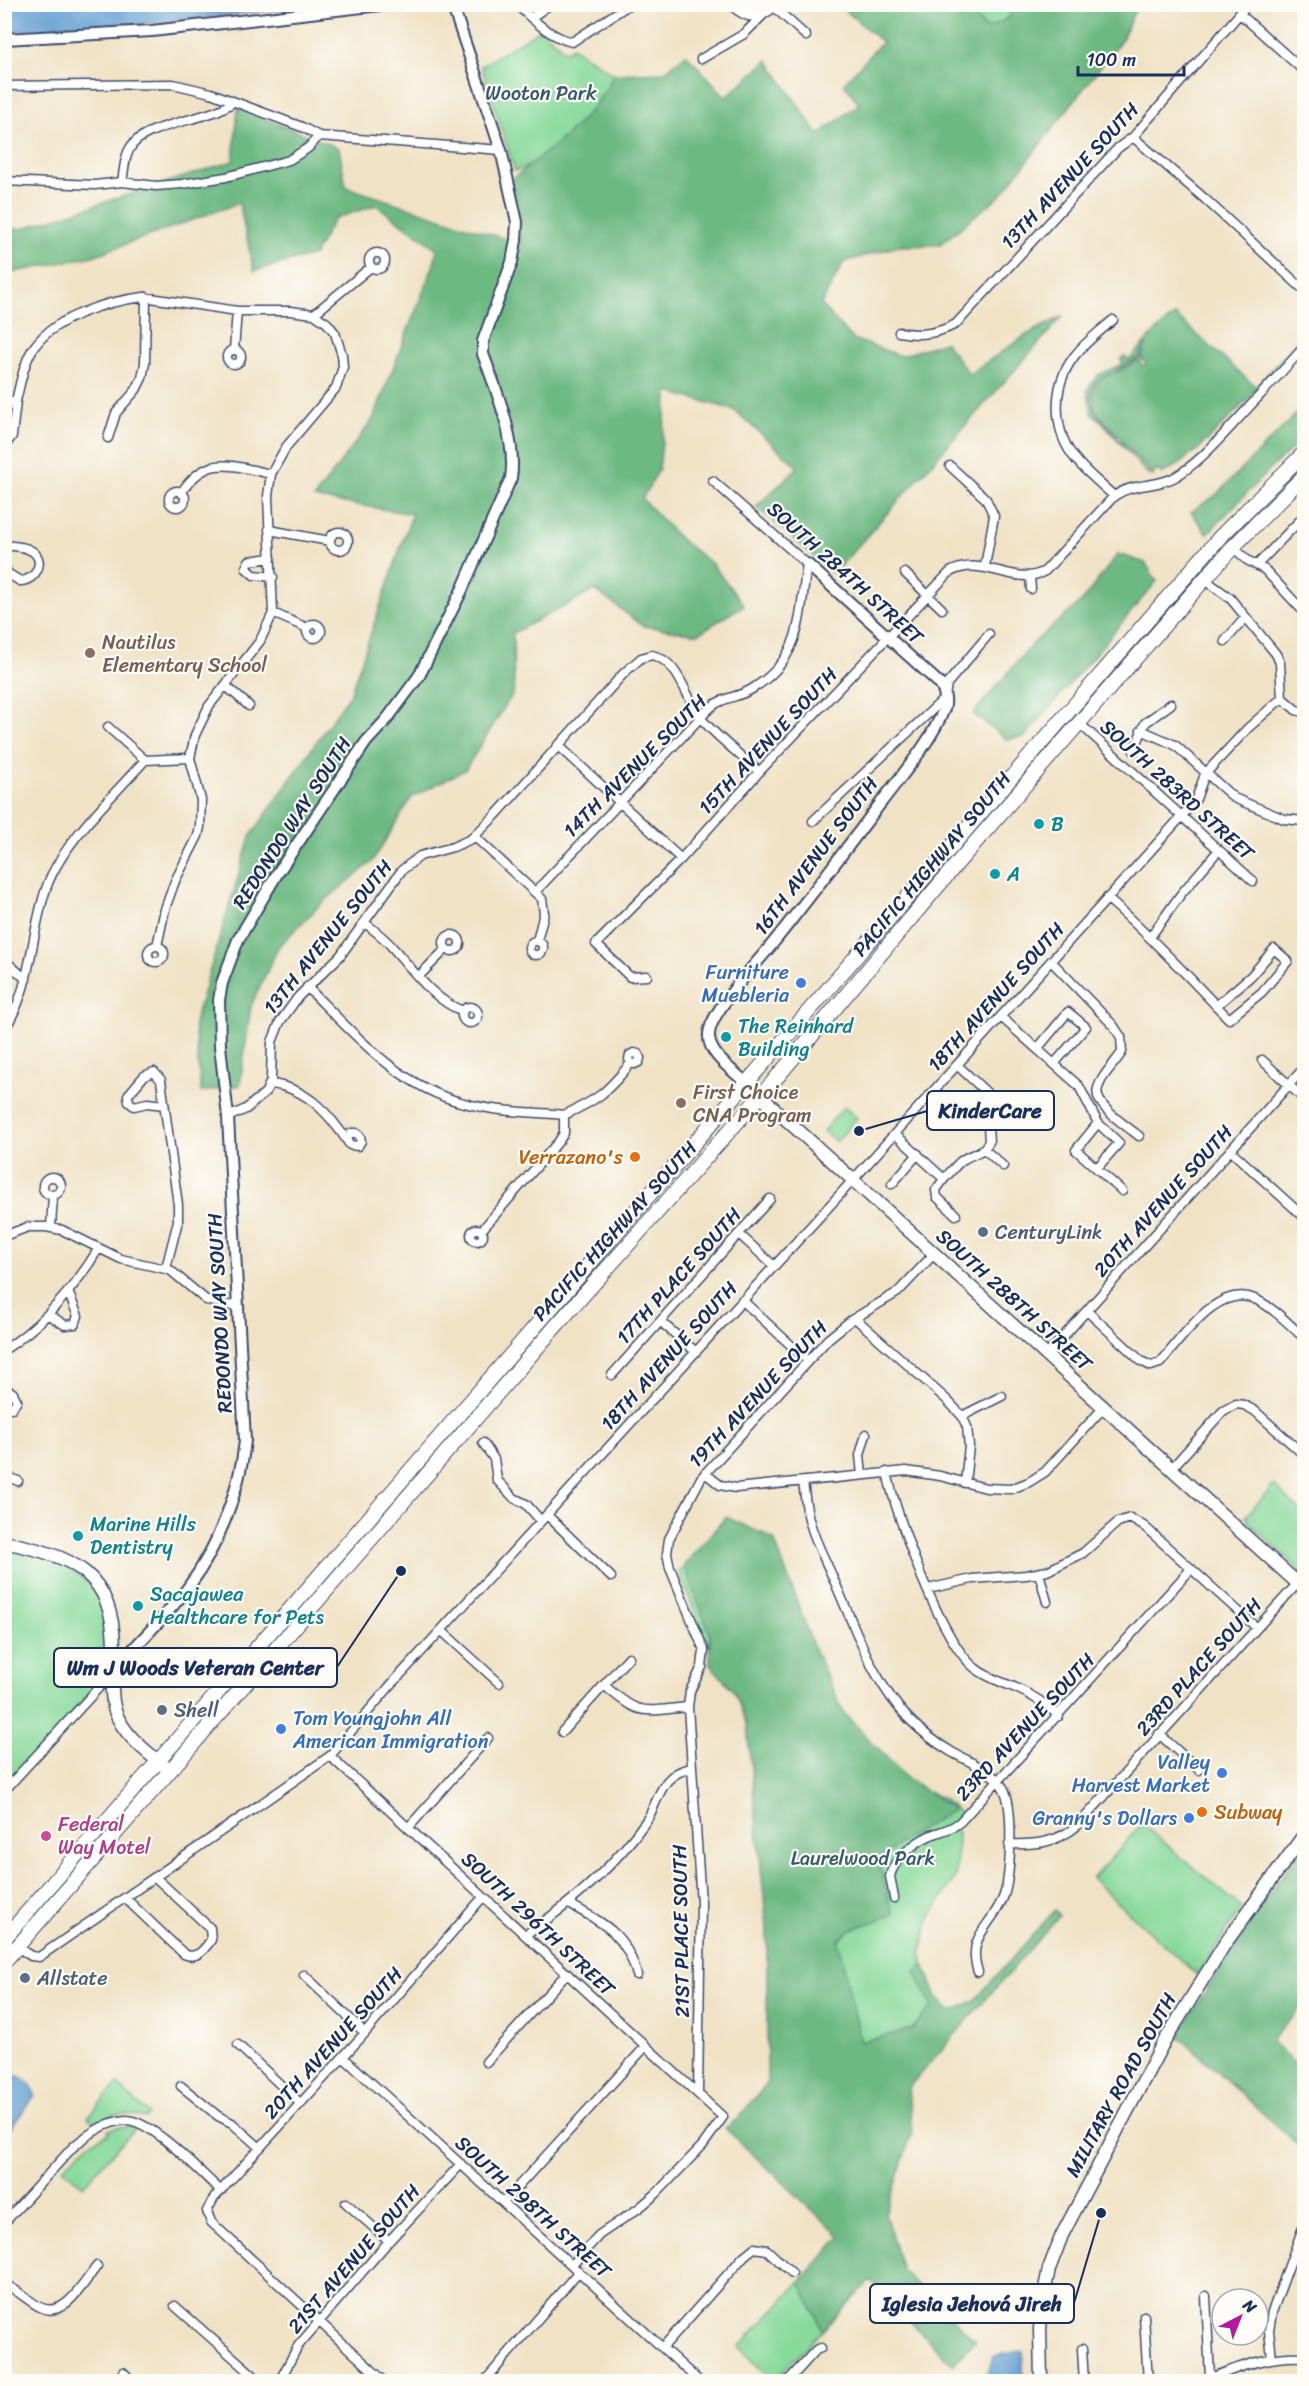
<svg xmlns="http://www.w3.org/2000/svg" width="1309" height="2386" font-family="Sriracha,sans-serif">
<rect width="100%" height="100%" fill="#fdfcf7"/>
<filter id="ink" filterUnits="userSpaceOnUse"><feTurbulence type="fractalNoise" baseFrequency=".0167" numOctaves="2"/><feDisplacementMap in="SourceGraphic" scale="12" xChannelSelector="R" yChannelSelector="G"/><feConvolveMatrix kernelMatrix="1 2 1 2 8 2 1 2 1" color-interpolation-filters="sRGB"/></filter>
<filter id="wash" filterUnits="userSpaceOnUse"><feTurbulence type="fractalNoise" baseFrequency=".008" numOctaves="4" result="noise"/><feDisplacementMap in="SourceGraphic" scale="24" xChannelSelector="R" yChannelSelector="G"/><feGaussianBlur stdDeviation="1.35" result="paint"/><feColorMatrix in="noise" values="0 0 0 0 0 0 0 0 0 0 0 0 0 0 0 0 0 1.4 0 .05"/><feComposite in="paint" operator="in"/></filter>
<g filter="url(#wash)">
<rect width="100%" height="100%" fill="#f0e2c5"/>
<path fill="#87d99a" stroke="#51847c" stroke-width="1.5" d="M964 5H1019L1007 19 987 29Z
M541 29 566 52 572 47 614 74C599 107 549 160 515 171L481 66Z
M844 1107 857 1118 836 1142 823 1131Z
M1274 1485 1304 1514V1574L1248 1522 1246 1516Z
M764 1533 828 1689 853 1730 912 1784 944 1799 963 1816 953 1828 958 1833 956 1876 930 1917 921 1952 929 1993 953 2027 766 2089 774 2067 775 1876 752 1722 710 1651 679 1571 710 1554 723 1538Z
M5 1542 53 1555 104 1595 114 1666 5 1791Z
M1142 1824 1242 1908 1197 1975 1092 1879Z
M117 2084 149 2114 145 2118C126 2111 111 2114 94 2123L88 2117Z
M133 2126 136 2127 83 2186 63 2168 91 2142 109 2133 108 2130 118 2127Z
M800 2282 823 2330 773 2381 739 2347Z"/>
<path fill="#6db982" stroke="#447470" stroke-width="1.5" d="M839 5H964L987 29 1007 19 1019 5H1140L1135 10 1122 39 1001 195 939 245 898 246 844 262 821 305 853 339 901 356 945 342 969 374 1028 334 1063 316 834 573 756 507 798 467 734 410 668 392 659 469 642 499 681 540 711 563 744 605 698 634 643 626 595 590 513 633 514 692 465 770 412 797 372 862 321 904 279 946 251 1006 240 1085 201 1092 194 1023 250 837 350 694 412 514 314 498 373 419 434 264 437 249 376 205 334 219 314 255 254 271 239 203 93 256 5 274V227L21 229 233 161 238 108 339 148 346 187 521 244 509 182C547 150 593 121 614 74L664 72 686 54 726 97 768 60 818 135 859 104 844 83 882 42Z
M1175 315 1256 387 1304 333V337L1256 391 1254 390 1252 395 1207 441 1202 443 1203 445 1178 465 1161 474V471H1155L1153 476 1121 440 1120 435 1118 436 1099 415 1093 404 1095 399H1092C1093 386 1097 380 1108 374L1112 375 1138 360 1142 365H1145L1146 362 1141 360 1146 345H1144L1140 358C1132 360 1126 365 1119 369 1097 379 1083 384 1095 412L1150 477 1102 422 1092 414 1087 390 1098 375 1123 364 1121 359 1124 356 1129 360 1152 335Z
M1304 406V438L1272 467 1207 534 1191 512 1216 495Z
M1118 554 1145 563 1157 581 1025 737 1006 739 973 714 1034 642 1082 601Z
M726 1517 774 1539 815 1651 844 1713 906 1778 954 1809 898 1844 878 1862 894 1914 850 1930 838 1941 861 2042 912 2029 932 2006 915 1972 924 1965 937 1997 952 2011 974 2001 1055 1910 1059 1916 908 2088 912 2133 885 2214 902 2270 975 2341 953 2365 870 2281 823 2330 800 2282 841 2237 725 2128 736 2120 767 2084V1929L747 1726 735 1693 710 1664V1634L684 1565Z
M1304 1846V2004L1271 2041 1304 2072V2151L1178 2036C1217 1971 1258 1906 1304 1846Z"/>
<path fill="#639fd3" stroke="#3f6798" stroke-width="1.5" d="M4 5 5 4 329 5 134 25 5 32Z
M9 2075C21 2074 33 2083 35 2095L5 2136V2078Z
M1023 2351V2381L986 2379 994 2356Z"/>
</g>
<g filter="url(#ink)">
<g fill="none" stroke-linecap="round" stroke-linejoin="round">
<g stroke="#3b4a6d" stroke-width="11">
<path id="minor" d="M516 4C532 19 550 37 572 42L630 4
M773 6 806 36
M1239 13 1304 71
M531 18 550 4
M701 59 744 34 765 13
M4 86 173 84 211 93 302 127 319 136
M319 136 501 150
M1133 137 1205 199 1304 290
M4 181 95 185 122 182 156 186 182 184 226 177 289 160 308 148 319 136
M122 182C124 172 124 159 129 150 142 122 208 122 233 102
M369 261a8 8 0 1 1 16 0a8 8 0 1 1-16 0Z
M314 314 371 267
M1113 320C1099 332 1083 344 1073 358 1051 388 1053 434 1077 461 1088 474 1102 485 1114 496
M899 332C921 336 936 334 956 324L1118 148 1133 137 1248 4
M227 357a7 7 0 1 1 14 0a7 7 0 1 1-14 0Z
M234 350 237 311
M4 404 16 401C20 385 23 366 31 352 50 318 107 301 144 297L237 311H290L314 314 327 323 335 333 342 355 343 367 336 388 286 447 271 474 268 496 273 613 260 641 209 706 195 735 190 758 201 800 200 827 198 836 175 881 165 909 157 946
M108 438 116 413 136 390 142 378 145 363 146 297
M4 447 12 436 16 401
M950 466 986 499 994 516 985 566
M169 499a8 8 0 1 1 16 0a8 8 0 1 1-16 0Z
M181 493C207 453 232 466 271 474
M269 530 330 541
M330 541a9 9 0 1 1 18 0a9 9 0 1 1-18 0Z
M4 545C12 546 22 546 28 549 48 557 37 581 20 581L7 573 4 564
M1233 547 1247 560 1265 570 1304 612
M271 558 249 561 246 568 254 575 273 577
M1257 565 1304 516
M905 573 942 609
M1030 576 1031 589
M1204 579 1230 598 1276 654 1280 663 1282 698 1296 710 1304 712
M273 613 307 628
M307 631a7 7 0 1 1 14 0a7 7 0 1 1-14 0Z
M1225 641 1246 617
M226 686 249 706
M1079 723 1253 881
M108 727 145 760
M1141 730 1175 745 1234 798 1284 819 1304 821
M558 745 681 859
M1134 751 1145 723 1171 704
M813 821 945 698 947 684 989 634
M474 836 542 899 544 913 537 941
M536 891 700 718C705 713 711 706 717 703 728 697 741 696 752 689 803 658 799 616 807 564L713 481
M1107 898C1150 936 1189 977 1229 1019L1262 992 1288 961 1274 949 1251 976 1216 1006
M365 923C375 931 385 938 393 948 413 970 434 1001 463 1011
M444 943a8 8 0 1 1 16 0a8 8 0 1 1-16 0Z
M1151 936 1181 894 1218 851
M529 948a7 7 0 1 1 14 0a7 7 0 1 1-14 0Z
M148 954a8 8 0 1 1 16 0a8 8 0 1 1-16 0Z
M4 960 26 979
M1051 961 1113 1025 1121 1037 1122 1052C1115 1064 1102 1074 1098 1088 1092 1105 1127 1126 1139 1136
M647 976 630 977 596 944 681 859 759 772 950 572C985 554 1014 588 1045 571L1114 496C1134 482 1156 488 1175 477 1200 462 1219 439 1239 418 1261 394 1283 371 1304 347
M418 977 446 949
M307 987C353 1033 399 1087 464 1103 496 1112 531 1112 564 1115
M462 1015a8 8 0 1 1 16 0a8 8 0 1 1-16 0Z
M1001 1017 1079 1086 1098 1123 1076 1150 1122 1191
M4 1030C33 987 30 933 47 886 63 842 114 795 145 760L190 758
M1037 1049 1068 1012 1086 1027 1054 1064
M1262 1060 1304 1099
M271 1084C308 1088 331 1116 350 1145L358 1146 361 1141 360 1136 356 1133H351L347 1138
M164 1105 147 1103 134 1106 129 1102 128 1095 144 1076 154 1072 161 1080 178 1205V1221L166 1268
M228 1117 246 1109 266 1092 271 1080 272 1042 280 1022 298 997 340 956 402 870 420 856 453 847 471 839 495 816 624 673 641 658 652 655C679 661 686 698 700 717 713 734 743 757 759 772
M942 1119 956 1104 986 1103
M895 1134 944 1179C950 1173 955 1166 961 1161 972 1152 980 1156 989 1142L986 1092 957 1065
M984 1149 1003 1166
M1230 1150 1304 1217
M1097 1168 1119 1143 1098 1123
M43 1186a9 9 0 1 1 18 0a9 9 0 1 1-18 0Z
M944 1179 936 1190 937 1197 956 1215
M892 1184 918 1154
M51 1227 53 1195
M471 1235a6 6 0 1 1 12 0a6 6 0 1 1-12 0Z
M481 1231 559 1141 564 1133V1115C599 1099 606 1093 631 1063L629 1059 630 1055 634 1053 638 1054 640 1058 639 1062 635 1064 631 1063
M739 1234 774 1266
M4 1236 28 1227H46L62 1230 121 1259 170 1270 206 1300 237 1307
M742 1300 808 1361
M1087 1311 1141 1361 1151 1366 1160 1363C1183 1337 1218 1281 1257 1300 1275 1309 1290 1325 1304 1338
M49 1315 65 1325 75 1324 78 1316 69 1294
M855 1318 947 1400 962 1416 967 1427 969 1446 965 1483
M661 1322 695 1351
M4 1350C45 1323 74 1289 99 1248
M1046 1356 1304 1068
M612 1375 770 1199
M4 1387 13 1393 17 1401 12 1408 4 1406
M962 1416 1002 1396
M483 1443 494 1459 497 1480 514 1498 526 1504 541 1521
M1171 1469 1223 1411 1236 1404 1244 1405 1255 1411 1304 1455
M887 1472C896 1516 941 1642 975 1668 987 1678 1002 1682 1016 1688 1032 1695 1046 1704 1059 1716
M705 1473 720 1485 736 1488 906 1471 940 1476 986 1488 1011 1489 1029 1482 1045 1472 1104 1407
M4 1475 18 1481
M862 1475 860 1455 866 1434
M803 1482C805 1496 806 1512 811 1526 817 1546 828 1565 836 1585 857 1632 873 1683 910 1720 922 1732 935 1742 950 1751 968 1762 999 1772 1006 1794 1013 1814 1011 1879 1003 1898 991 1927 966 1936 978 1972
M547 1515 611 1577
M1039 1573 1047 1602
M928 1589 972 1579 1026 1575 1047 1571 1083 1553 1118 1522 1130 1518 1145 1527 1257 1628
M442 1631 499 1683
M604 1685C640 1717 642 1711 688 1707
M562 1732 629 1657
M1159 1734 1199 1770
M330 1756 723 2117 703 2145 656 2194 639 2208 599 2235 572 2265
M4 1791 113 1672
M409 1827 488 1738
M1009 1844C1036 1845 1057 1843 1078 1825L1298 1583
M125 1898 184 1954C196 1960 204 1950 211 1940L210 1928 155 1877
M894 1898 890 1876C894 1859 914 1843 929 1836 940 1831 951 1830 960 1822L1191 1569
M569 1904C605 1924 626 1934 637 1975
M525 1935C571 1904 614 1867 646 1821 661 1798 659 1774 692 1768
M17 1947 31 1956 39 1957 330 1756 390 1686 843 1191 1182 816 1196 799 1205 774 1248 728 1282 698
M304 1975 365 2033
M238 2045 301 2104
M343 2057 700 2382
M486 2062 567 1973
M181 2086 218 2116 232 2123 260 2148
M698 2093 701 1903 688 1707 690 1691 702 1667 704 1650 670 1568 667 1553 669 1539 701 1478 828 1339 850 1321 898 1292 934 1254
M504 2202 646 2046
M346 2203 389 2241
M4 2223 73 2147C87 2135 107 2121 126 2120 152 2120 201 2173 221 2191
M4 2284C18 2290 28 2301 40 2307 64 2320 84 2282 97 2266
M1206 2296 1210 2378
M175 2306 261 2382
M1144 2316 1148 2382
M663 2347 744 2256 754 2248 767 2250 792 2273
M1082 2349 1084 2382
M1272 2358 1269 2331 1272 2312 1304 2225
M123 2372 133 2382
M279 2382 298 2346 389 2241 461 2164
M385 2382 211 2222 207 2211 214 2198 365 2033 483 1897
M484 2382 579 2271
M787 2382 816 2350 821 2348
M1201 2382C1234 2369 1268 2354 1304 2357"/>
</g>
<g stroke="#3b4a6d" stroke-width="14">
<path id="tertiary" d="M4 39 152 31 389 4
M746 1083C733 1070 707 1054 709 1034 710 1013 754 966 769 948 808 900 845 850 883 800 904 772 931 742 944 709 947 700 944 690 939 683L807 564
M113 1671C137 1644 164 1618 187 1589 217 1550 240 1490 245 1441L228 1117 220 1046 219 1000 222 983 238 940 277 874 366 742 387 719 419 676 462 590 511 478C517 441 496 389 483 354V341L512 262 516 240 517 222 501 150 452 4"/>
</g>
<g stroke="#3b4a6d" stroke-width="15">
<path id="secondary" d="M733 4C748 18 759 19 774 4
M746 1083 1304 1589
M4 1542C73 1556 115 1573 114 1651 114 1671 109 1691 115 1711 124 1737 150 1754 170 1771
M1041 2382 1040 2329 1043 2298 1049 2269 1062 2235 1161 2047 1224 1945 1304 1835"/>
</g>
<g stroke="#3b4a6d" stroke-width="16">
<path id="primary" d="M4 1939 1220 537 1304 453
M4 1962 555 1327 772 1083 960 860 1174 614 1233 547 1304 476"/>
</g>
<use href="#minor" stroke="#fff" stroke-width="8"/>
<use href="#tertiary" stroke="#fff" stroke-width="10"/>
<use href="#secondary" stroke="#fff" stroke-width="12"/>
<use href="#primary" stroke="#fff" stroke-width="14"/>
</g>
</g>
<g fill="#8d6e63" stroke="#fdfcf7" stroke-width="2">
<circle cx="90" cy="653" r="6"/>
<circle cx="681" cy="1103" r="6"/>
</g>
<g fill="#0f9aa8" stroke="#fdfcf7" stroke-width="2">
<circle cx="1039" cy="824" r="6"/>
<circle cx="995" cy="874" r="6"/>
<circle cx="726" cy="1037" r="6"/>
<circle cx="78" cy="1536" r="6"/>
<circle cx="138" cy="1606" r="6"/>
</g>
<g fill="#3f7fe0" stroke="#fdfcf7" stroke-width="2">
<circle cx="801" cy="983" r="6"/>
<circle cx="281" cy="1729" r="6"/>
<circle cx="1222" cy="1773" r="6"/>
<circle cx="1189" cy="1818" r="6"/>
</g>
<g fill="#e8710a" stroke="#fdfcf7" stroke-width="2">
<circle cx="635" cy="1157" r="6"/>
<circle cx="1202" cy="1812" r="6"/>
</g>
<g fill="#5c6f8a" stroke="#fdfcf7" stroke-width="2">
<circle cx="983" cy="1232" r="6"/>
<circle cx="162" cy="1710" r="6"/>
<circle cx="25" cy="1978" r="6"/>
</g>
<circle fill="#d1479c" stroke="#fdfcf7" stroke-width="2" cx="46" cy="1836" r="6"/>
<g text-anchor="middle" dominant-baseline="central" stroke-width="4.5" stroke-linejoin="round" paint-order="stroke">
<g font-size="20" fill="#365a6d" stroke="#fdfcf7">
<text x="541" y="93">Wooton Park</text>
<text x="863" y="1858">Laurelwood Park</text>
</g>
<g font-size="20" fill="#1b2f5e" stroke="#fdfcf7">
<text transform="translate(1070 176) rotate(-47)">13TH AVENUE SOUTH</text>
<text transform="translate(845 573) rotate(42)">SOUTH 284TH STREET</text>
<text transform="translate(768 741) rotate(-47)">15TH AVENUE SOUTH</text>
<text transform="translate(635 766) rotate(-45)">14TH AVENUE SOUTH</text>
<text transform="translate(1177 790) rotate(42)">SOUTH 283RD STREET</text>
<text transform="translate(292 823) rotate(-57)">REDONDO WAY SOUTH</text>
<text transform="translate(816 856) rotate(-53)">16TH AVENUE SOUTH</text>
<text transform="translate(932 864) rotate(-50)">PACIFIC HIGHWAY SOUTH</text>
<text transform="translate(328 937) rotate(-51)">13TH AVENUE SOUTH</text>
<text transform="translate(996 997) rotate(-48)">18TH AVENUE SOUTH</text>
<text transform="translate(1163 1201) rotate(-48)">20TH AVENUE SOUTH</text>
<text transform="translate(615 1231) rotate(-48)">PACIFIC HIGHWAY SOUTH</text>
<text transform="translate(679 1276) rotate(-48)">17TH PLACE SOUTH</text>
<text transform="translate(1014 1300) rotate(42)">SOUTH 288TH STREET</text>
<text transform="translate(220 1313) rotate(-93)">REDONDO WAY SOUTH</text>
<text transform="translate(669 1356) rotate(-48)">18TH AVENUE SOUTH</text>
<text transform="translate(758 1394) rotate(-47)">19TH AVENUE SOUTH</text>
<text transform="translate(1199 1667) rotate(-48)">23RD PLACE SOUTH</text>
<text transform="translate(1025 1727) rotate(-47)">23RD AVENUE SOUTH</text>
<text transform="translate(538 1924) rotate(43)">SOUTH 296TH STREET</text>
<text transform="translate(681 1931) rotate(-91)">21ST PLACE SOUTH</text>
<text transform="translate(333 2043) rotate(-48)">20TH AVENUE SOUTH</text>
<text transform="translate(1121 2085) rotate(-61)">MILITARY ROAD SOUTH</text>
<text transform="translate(533 2207) rotate(42)">SOUTH 298TH STREET</text>
<text transform="translate(354 2259) rotate(-49)">21ST AVENUE SOUTH</text>
</g>
<g font-size="20" fill="#785e54" stroke="#fdfcf7" text-anchor="start">
<text x="102" y="642">Nautilus<tspan x="102" dy="23">Elementary School</tspan></text>
<text x="693" y="1092">First Choice<tspan x="693" dy="23">CNA Program</tspan></text>
</g>
<g font-size="20" fill="#0d838f" stroke="#fdfcf7" text-anchor="start">
<text x="1051" y="824">B</text>
<text x="1007" y="874">A</text>
<text x="738" y="1026">The Reinhard<tspan x="738" dy="23">Building</tspan></text>
<text x="90" y="1524">Marine Hills<tspan x="90" dy="23">Dentistry</tspan></text>
<text x="150" y="1594">Sacajawea<tspan x="150" dy="23">Healthcare for Pets</tspan></text>
</g>
<g font-size="20" fill="#366cbe" stroke="#fdfcf7" text-anchor="end">
<text x="789" y="972">Furniture<tspan x="789" dy="23">Muebleria</tspan></text>
<text x="293" y="1718" text-anchor="start">Tom Youngjohn All<tspan x="293" dy="23">American Immigration</tspan></text>
<text x="1210" y="1762">Valley<tspan x="1210" dy="23">Harvest Market</tspan></text>
<text x="1177" y="1818">Granny's Dollars</text>
</g>
<g font-size="20" fill="#c56008" stroke="#fdfcf7" text-anchor="end">
<text x="623" y="1157">Verrazano's</text>
<text x="1214" y="1812" text-anchor="start">Subway</text>
</g>
<g font-size="20" fill="#4e5e75" stroke="#fdfcf7" text-anchor="start">
<text x="995" y="1232">CenturyLink</text>
<text x="174" y="1710">Shell</text>
<text x="37" y="1978">Allstate</text>
</g>
<g font-size="20" fill="#b23c85" stroke="#fdfcf7" text-anchor="start">
<text x="58" y="1824">Federal<tspan x="58" dy="23">Way Motel</tspan></text>
</g>
</g>
<path fill="none" stroke="#1b2f5e" stroke-width="2" d="M859 1131L927 1111M401 1571L337 1667M1101 2213L1074 2303"/>
<g fill="#1b2f5e" stroke="#fdfcf7" stroke-width="2">
<circle cx="859" cy="1131" r="6"/>
<circle cx="401" cy="1571" r="6"/>
<circle cx="1101" cy="2213" r="6"/>
</g>
<g fill="#fdfcf7" stroke="#1b2f5e" stroke-width="2">
<rect x="927" y="1091" width="127" height="39" rx="6"/>
<rect x="54" y="1648" width="283" height="39" rx="6"/>
<rect x="870" y="2284" width="204" height="39" rx="6"/>
</g>
<g font-size="21" text-anchor="middle" font-weight="bold" fill="#1b2f5e">
<text x="990" y="1118">KinderCare</text>
<text x="195" y="1675">Wm J Woods Veteran Center</text>
<text x="972" y="2311">Iglesia Jehová Jireh</text>
</g>
<rect width="1309" height="2386" fill="none" stroke="#fdfcf7" stroke-width="24"/>
<g transform="translate(1240 2317) rotate(42)"><circle r="28" fill="#fdfcf7" stroke="#a3aaba" stroke-width="1.5"/>
<path d="M0-4.5L10 22L0 15L-10 22Z" fill="#b5179e"/>
<text y="-9" font-size="16" font-weight="bold" text-anchor="middle" fill="#1b2f5e">N</text>
</g>
<path d="M1078 66v9h106v-9" fill="none" stroke="#1b2f5e" stroke-width="3"/>
<text x="1087" y="66" font-size="18" fill="#1b2f5e" stroke="#fdfcf7" stroke-width="4.5" paint-order="stroke">100 m</text>
</svg>
